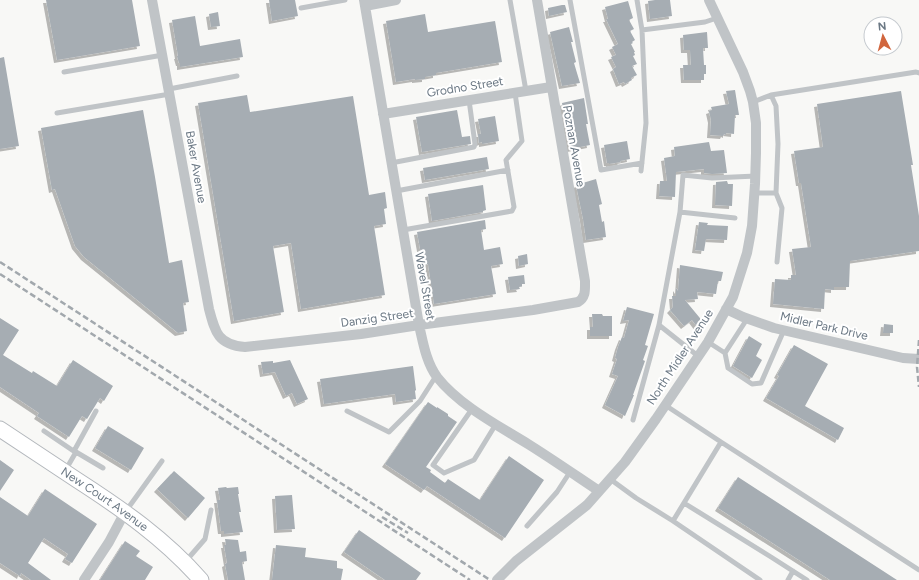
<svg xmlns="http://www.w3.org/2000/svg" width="919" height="580" font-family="Figtree,sans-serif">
<defs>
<filter id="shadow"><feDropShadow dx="-3" dy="3" stdDeviation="0" flood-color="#0004"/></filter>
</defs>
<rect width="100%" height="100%" fill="#f8f8f6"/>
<path fill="#a6adb3" filter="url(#shadow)" d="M46 0H132L140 46 57 60Z
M269 0H295L298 16 272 21Z
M655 0H670L672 16 650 19 648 1Z
M628 1 633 18 629 20 634 29 630 31 635 40 632 42 633 43 631 44 635 52H634L635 55 633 56 637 64 632 66 637 75 631 78 632 80 625 84 624 82 619 84 613 69 616 67 611 57 616 55 612 47 618 44 606 19H608L605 7Z
M562 5H565L567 12 549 16 548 8Z
M218 12 220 26 211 27 209 14Z
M425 14 428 32 495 21 502 62 436 73V75L425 77V79L415 80V79L396 82 386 21Z
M195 16 200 46 240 39 243 57 180 67V63H179L177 56H178L172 20Z
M569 27 573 42H571L576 62 574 63 580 83 562 86 550 32Z
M707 32 708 48H703L704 65H706V74H704V80H684L683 65H691L690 50H684L683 35Z
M4 57 19 146 0 149V58Z
M735 90 739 115H735L734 134 726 133V135L724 134 723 136 710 135 711 120 709 111 712 110 711 107 729 104 726 91Z
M901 91 913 165H911L919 216V251L850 261 849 287H834V290L825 289 824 309 773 304 775 279 791 280V275H796L792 249 811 247 801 183H799L794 151 823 147 817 104Z
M247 95 250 112 353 96 369 195 385 192 387 208 384 209 386 224 374 226 385 295 301 309 291 243 273 246 284 312 234 321 198 103Z
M584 98 588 124H586L590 145 570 149 562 103Z
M143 110 155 177 169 263 182 260 189 302 183 303 187 331 178 333 84 257 75 246 55 189 52 190 41 128Z
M457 110 462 137 470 136 471 144 422 152 416 117Z
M495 116 499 141 482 144V142L479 143 478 134H481L478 119Z
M627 141 630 159 620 161 621 162 609 164V163H607L604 145Z
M709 142 711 151 724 150 727 173 712 174 704 173V169L676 172 675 197 659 196 660 181H667L664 158 675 156 674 147Z
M487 157 489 169 425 180 423 168Z
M596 179 602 204 599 205 602 222 604 221 606 237 586 240 583 219 576 185Z
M727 181 728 184H733L732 206 715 205 716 182Z
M483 185 486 210 483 211V212L432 221 428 194Z
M485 220 486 229 481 230 484 250 500 247 503 264 491 266 496 294 434 304 428 264 423 265 417 232Z
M699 222 708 223 707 225 728 226 727 240 706 239 704 251 695 250Z
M527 254 528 264 519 266 518 256Z
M680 265 723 272 721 281H718L716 294 697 292 698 299 685 300 704 323 698 328 692 320 684 326 670 310 673 307 672 296H676V288L678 291Z
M524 275 525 284H522V286L519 287 520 289 510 290 508 277Z
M627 307 654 314 645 345 648 346 643 360 645 361 633 395H634L625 416 605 405 618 376 612 374 617 359 615 358 618 347 622 337 624 338 629 320 623 321Z
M592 314H602L603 316H612V336H590V327H593Z
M0 318 19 330 3 355 32 373 33 371 57 386 73 360 113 386 104 401 100 398 87 419 82 416 69 437 37 416 39 413 0 387Z
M884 324 893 325V333H883Z
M749 336 762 344 756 356 762 360 752 378 733 366Z
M794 345 828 364 805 406 844 428 838 440 766 398 779 376 777 375Z
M290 360 308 399 297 404 292 393 286 396 275 372 263 374 261 362 273 361V363Z
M413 366 416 390 415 391 416 399 396 402 395 394 324 404 320 379Z
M428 402 437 408V407L448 414V416L457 422 426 467 431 470 430 472 445 483 448 479 480 500 509 456 544 480 505 538 427 486 424 490 385 464Z
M108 426 144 448 131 470 95 448Z
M0 460 14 470 0 491Z
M174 471 205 498 188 518 157 489Z
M738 477 897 580H830L718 508Z
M226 487 227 488 238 487 239 494H238L241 512H239L243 532 224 534V531H221L217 500H220L218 488Z
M45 489 97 524 72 563 65 559 68 554 44 538 28 563 51 580H31L21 573 20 576 0 563V497L28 516Z
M292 495 295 529 277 530 275 496Z
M359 530 421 573 416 580H385L344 552Z
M225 539 238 540 240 552 246 551 247 561 242 562 245 580H228L225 564 227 563 224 545H226Z
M125 541 140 551 136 556 153 567 145 580H100Z
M276 545 306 548 305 557 337 561V568L343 569 341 580H272Z"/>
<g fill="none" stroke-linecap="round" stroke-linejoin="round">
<g stroke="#b3b7bc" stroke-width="17">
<g id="secondary">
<path id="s1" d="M0 429C26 446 51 463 77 480 122 509 165 539 201 580"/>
</g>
</g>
<path stroke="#c0c4c7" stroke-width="5" d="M510 0 526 91
M570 0 601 170 642 163
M637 0 642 30 646 123 641 171
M301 8 345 0
M642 30 705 22 717 18
M64 72 163 55
M169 89 237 76
M771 95 776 106 778 144 776 193
M753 102 771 95 916 72 919 73
M57 113 170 94
M391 163 474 147 475 144 469 100
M396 191 508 170
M755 193H776L782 208 777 262
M680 212 735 218
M403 230 512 211 514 207 506 160 522 141 515 93
M659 325 698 356
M708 342 725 353 728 368 752 384 761 383 784 330
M725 353 747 319
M472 409 433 465 444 473 474 460 496 424
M347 411 389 432 420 401 436 376
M633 420 659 325 680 212 683 175 712 178 756 176
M44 431 75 452
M721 442 919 570
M74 451 96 411
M65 471 76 452 103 468
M610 479 636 498 673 521 721 442 665 405
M684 503 771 557 807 580
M126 511 162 461
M673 521 760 580
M527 526 557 492 570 472
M185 562 205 539 211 510
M788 580 793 571"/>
<path stroke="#c0c4c7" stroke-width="10" d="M152 0 209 309C215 332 218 345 245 347L361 334 419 325 533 310 578 302C586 297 585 290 585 281L537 0
M364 0 419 325C423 342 426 362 437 377 459 405 497 425 528 444 552 459 575 475 599 491
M365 6 396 0
M383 114 551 87
M726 309 743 317 774 328 903 358 919 359
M84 580 109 542 125 512
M497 580 516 561 587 505 625 462 656 419 708 342 733 297 747 253 752 226 755 184 756 153V123L753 102 750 91 743 72 709 0"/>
<use href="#secondary" stroke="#fff" stroke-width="15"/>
<path stroke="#a2a8ad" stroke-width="2.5" stroke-dasharray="6 3" stroke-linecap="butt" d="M0 262 490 580
M0 274 470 580
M919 340 917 367 919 387
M382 517 408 533"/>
</g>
<g text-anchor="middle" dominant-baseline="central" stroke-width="4" stroke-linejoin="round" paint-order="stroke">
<g font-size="12" fill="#6b7884" stroke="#fff">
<text transform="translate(465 87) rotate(-9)">Grodno Street</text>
<text transform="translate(574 146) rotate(80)">Poznan Avenue</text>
<text transform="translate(196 167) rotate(80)">Baker Avenue</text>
<text transform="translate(425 286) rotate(80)">Wavel Street</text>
<text transform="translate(377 318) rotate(-8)">Danzig Street</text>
<text transform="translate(824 326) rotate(13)">Midler Park Drive</text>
<text transform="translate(680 357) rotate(-57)">North Midler Avenue</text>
<text stroke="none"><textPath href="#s1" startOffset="126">New Court Avenue</textPath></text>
</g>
</g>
<g transform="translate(883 36) rotate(354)"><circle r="19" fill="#ffffff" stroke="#c4c9ce"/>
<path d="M0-3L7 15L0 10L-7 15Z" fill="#d1663e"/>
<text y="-6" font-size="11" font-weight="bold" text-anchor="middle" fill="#6b7884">N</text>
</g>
</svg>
